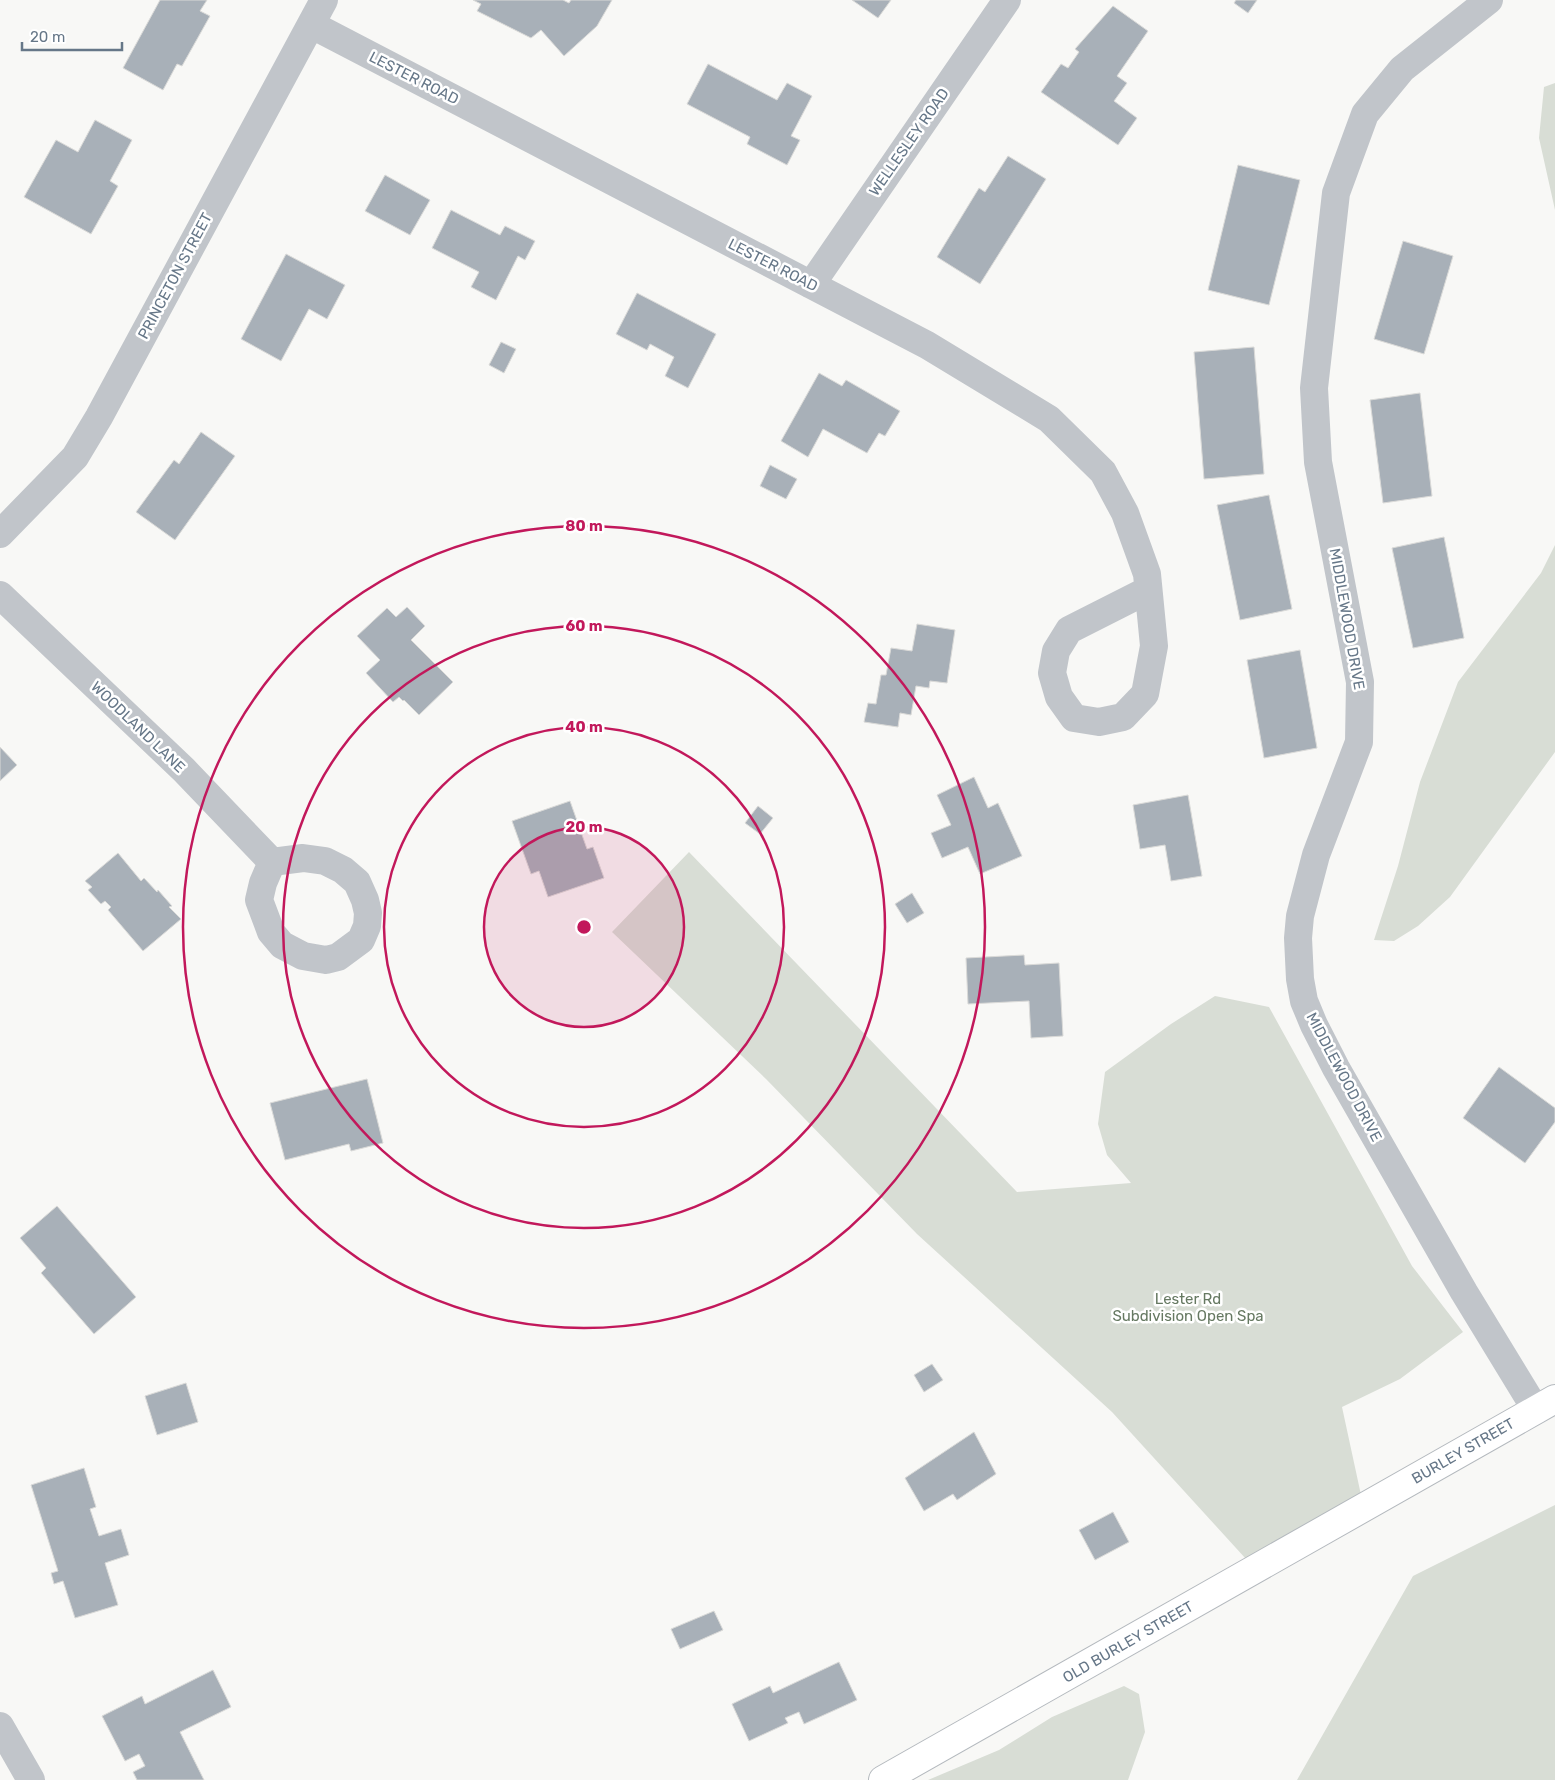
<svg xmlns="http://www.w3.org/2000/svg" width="1555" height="1780" font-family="Rubik,sans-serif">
<rect width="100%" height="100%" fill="#f8f8f6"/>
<path fill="#d8ddd5" d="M1555 83V210L1539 138 1544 87Z
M1555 545V752L1450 897 1418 926 1394 941 1374 940 1398 866 1420 782 1458 682 1541 573Z
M689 852 1017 1192 1131 1183 1107 1155 1098 1124 1105 1072 1171 1024 1215 996 1269 1007 1412 1266 1463 1332 1400 1379 1342 1407 1361 1495 1246 1559 1112 1412 917 1234 766 1079 612 932Z
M1555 1505V1780H1297L1413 1576Z
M1124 1686 1139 1694 1145 1732 1128 1780H928L999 1750 1052 1717Z"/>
<path fill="#a8b0b8" stroke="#dadad8" d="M160 0H207L200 11 210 16 182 66 177 64 163 90 123 68Z
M473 0H563L569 3 571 0H612L597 26 564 56 541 30 531 38 477 11 481 4Z
M852 0H891L878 18Z
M1236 0H1257L1248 13 1234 3Z
M1113 6 1148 31 1117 76 1127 83 1114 101 1137 118 1118 145 1041 92 1061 64 1068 68 1079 52 1075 49Z
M708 64 777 100 787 83 812 96 791 136 800 140 787 165 747 144 750 137 687 104Z
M95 120 132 140 110 181 118 186 91 234 24 197 56 140 78 152Z
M1008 156 1046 179 980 284 937 257 979 188 985 192Z
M1238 165 1300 180 1269 305 1208 290Z
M385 175 430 200 410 235 365 211Z
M451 210 500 235 505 226 535 241 525 260 518 256 496 300 471 287 479 272 432 248Z
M1403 241 1453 256 1424 354 1374 339Z
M286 254 345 285 327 319 309 309 281 361 241 339Z
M637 293 716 334 688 388 665 376 674 357 650 344 647 350 616 334Z
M501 342 516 349 504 373 489 365Z
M1254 347 1264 474 1204 479 1194 352Z
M819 373 842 386 846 380 900 411 885 436 879 433 867 453 823 429 808 457 781 441Z
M1420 393 1432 496 1383 503 1370 400Z
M201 432 235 456 175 540 136 512 174 460 179 464Z
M770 465 797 479 786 499 760 486Z
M1269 495 1292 609 1240 620 1217 505Z
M1444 537 1464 638 1413 648 1392 548Z
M407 607 425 626 411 640 453 682 419 715 404 700 403 701 399 697 393 702 366 673 380 660 357 636 387 608 396 617Z
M917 624 955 630 947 683 930 681 929 688 916 686 911 715 900 713 898 727 864 722 868 703 876 704 881 675H886L891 648 912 651Z
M1300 650 1317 748 1264 758 1247 660Z
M0 747 17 765 0 781Z
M974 777 988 808 998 803 1022 856 980 874 968 847 942 858 931 833 951 825 937 795Z
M1188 795 1202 876 1171 881 1165 845 1140 849 1133 805Z
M570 801 587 849 593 847 604 878 548 897 539 871 531 874 512 821Z
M758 806 773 818 760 834 745 823Z
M118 853 141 881 144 878 157 892 158 890 172 906 169 907 181 919 143 951 108 910 111 907 105 901 101 904 88 890 92 887 85 881Z
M912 893 924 913 907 923 895 904Z
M1024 955 1025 965 1059 963 1063 1036 1031 1038 1029 1001 968 1004 966 958Z
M1499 1067 1555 1108V1122L1525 1163 1463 1118Z
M367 1079 383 1143 351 1151 349 1144 285 1160 270 1103Z
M57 1206 136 1297 94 1334 41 1273 46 1268 20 1238Z
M932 1364 943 1380 924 1392 914 1375Z
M186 1383 198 1422 157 1435 145 1396Z
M974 1432 996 1474 957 1500 953 1494 924 1511 905 1478Z
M84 1468 96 1507 90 1509 99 1536 121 1529 129 1555 105 1563 118 1605 75 1618 63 1581 54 1584 51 1573 58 1571 31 1485Z
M1113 1512 1129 1542 1095 1560 1079 1530Z
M714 1611 723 1630 680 1649 671 1629Z
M839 1662 857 1700 804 1724 799 1712 785 1718 788 1723 749 1741 732 1704 770 1686 773 1693Z
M213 1670 231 1707 180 1732 204 1780H137L133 1772 145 1766 139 1754 125 1761 102 1716 142 1696 145 1704Z"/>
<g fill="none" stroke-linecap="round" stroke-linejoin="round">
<g stroke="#b4b9be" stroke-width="30">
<path id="major" d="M883 1780 1555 1399"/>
</g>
<path stroke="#c1c5ca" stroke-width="28" d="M1489 0 1402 69 1365 114 1336 193 1314 388 1318 462 1360 682 1359 742 1316 855 1300 916 1298 938 1300 979 1304 1001 1314 1025 1336 1068 1464 1292 1536 1410
M312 25 927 345 1049 419 1103 472 1125 513 1147 574 1154 646 1145 694 1123 717 1099 722 1074 718 1059 697 1052 673 1056 651 1069 630 1148 590
M811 285 1007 0
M0 534 75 457 99 417 324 0
M0 595 184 770 272 862
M303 858 325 861 343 870 357 882 365 900 368 913 367 926 361 940 338 957 326 960 303 956 282 945 271 932 259 900 263 883 272 862Z
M0 1726 31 1780"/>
<use href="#major" stroke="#fff" stroke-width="28"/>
</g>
<circle cx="584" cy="927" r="100" fill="#c2185b" fill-opacity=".12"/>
<g fill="none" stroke="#c2185b" stroke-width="2.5">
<circle cx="584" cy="927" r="100"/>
<circle cx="584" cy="927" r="200"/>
<circle cx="584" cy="927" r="301"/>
<circle cx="584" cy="927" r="401"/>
</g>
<g text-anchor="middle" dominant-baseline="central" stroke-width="5" stroke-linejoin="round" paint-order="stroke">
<g font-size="15" fill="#678" stroke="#fff">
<text transform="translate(414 78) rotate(27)">LESTER ROAD</text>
<text transform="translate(909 142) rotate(-55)">WELLESLEY ROAD</text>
<text transform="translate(773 265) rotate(27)">LESTER ROAD</text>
<text transform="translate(175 276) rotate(-62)">PRINCETON STREET</text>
<text transform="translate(1347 619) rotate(80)">MIDDLEWOOD DRIVE</text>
<text transform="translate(138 727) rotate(44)">WOODLAND LANE</text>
<text transform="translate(1344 1077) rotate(62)">MIDDLEWOOD DRIVE</text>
<text transform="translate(1463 1451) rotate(-30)">BURLEY STREET</text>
<text transform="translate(1128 1642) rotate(-30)">OLD BURLEY STREET</text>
</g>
<g font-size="15" fill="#667962" stroke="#fff">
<text x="1188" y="1299">Lester Rd<tspan x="1188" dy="17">Subdivision Open Spa</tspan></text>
</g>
</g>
<circle cx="584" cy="927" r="8" fill="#c2185b" stroke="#fff" stroke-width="2.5"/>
<g font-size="15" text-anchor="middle" font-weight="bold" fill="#c2185b" stroke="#fff" stroke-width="5" stroke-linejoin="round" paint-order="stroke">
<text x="584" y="531">80 m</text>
<text x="584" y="631">60 m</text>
<text x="584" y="732">40 m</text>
<text x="584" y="832">20 m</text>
</g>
<path d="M22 42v8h100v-8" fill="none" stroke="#667788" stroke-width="2.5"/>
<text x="30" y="42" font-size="15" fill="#667788" stroke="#ffffff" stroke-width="4" paint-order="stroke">20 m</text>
</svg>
